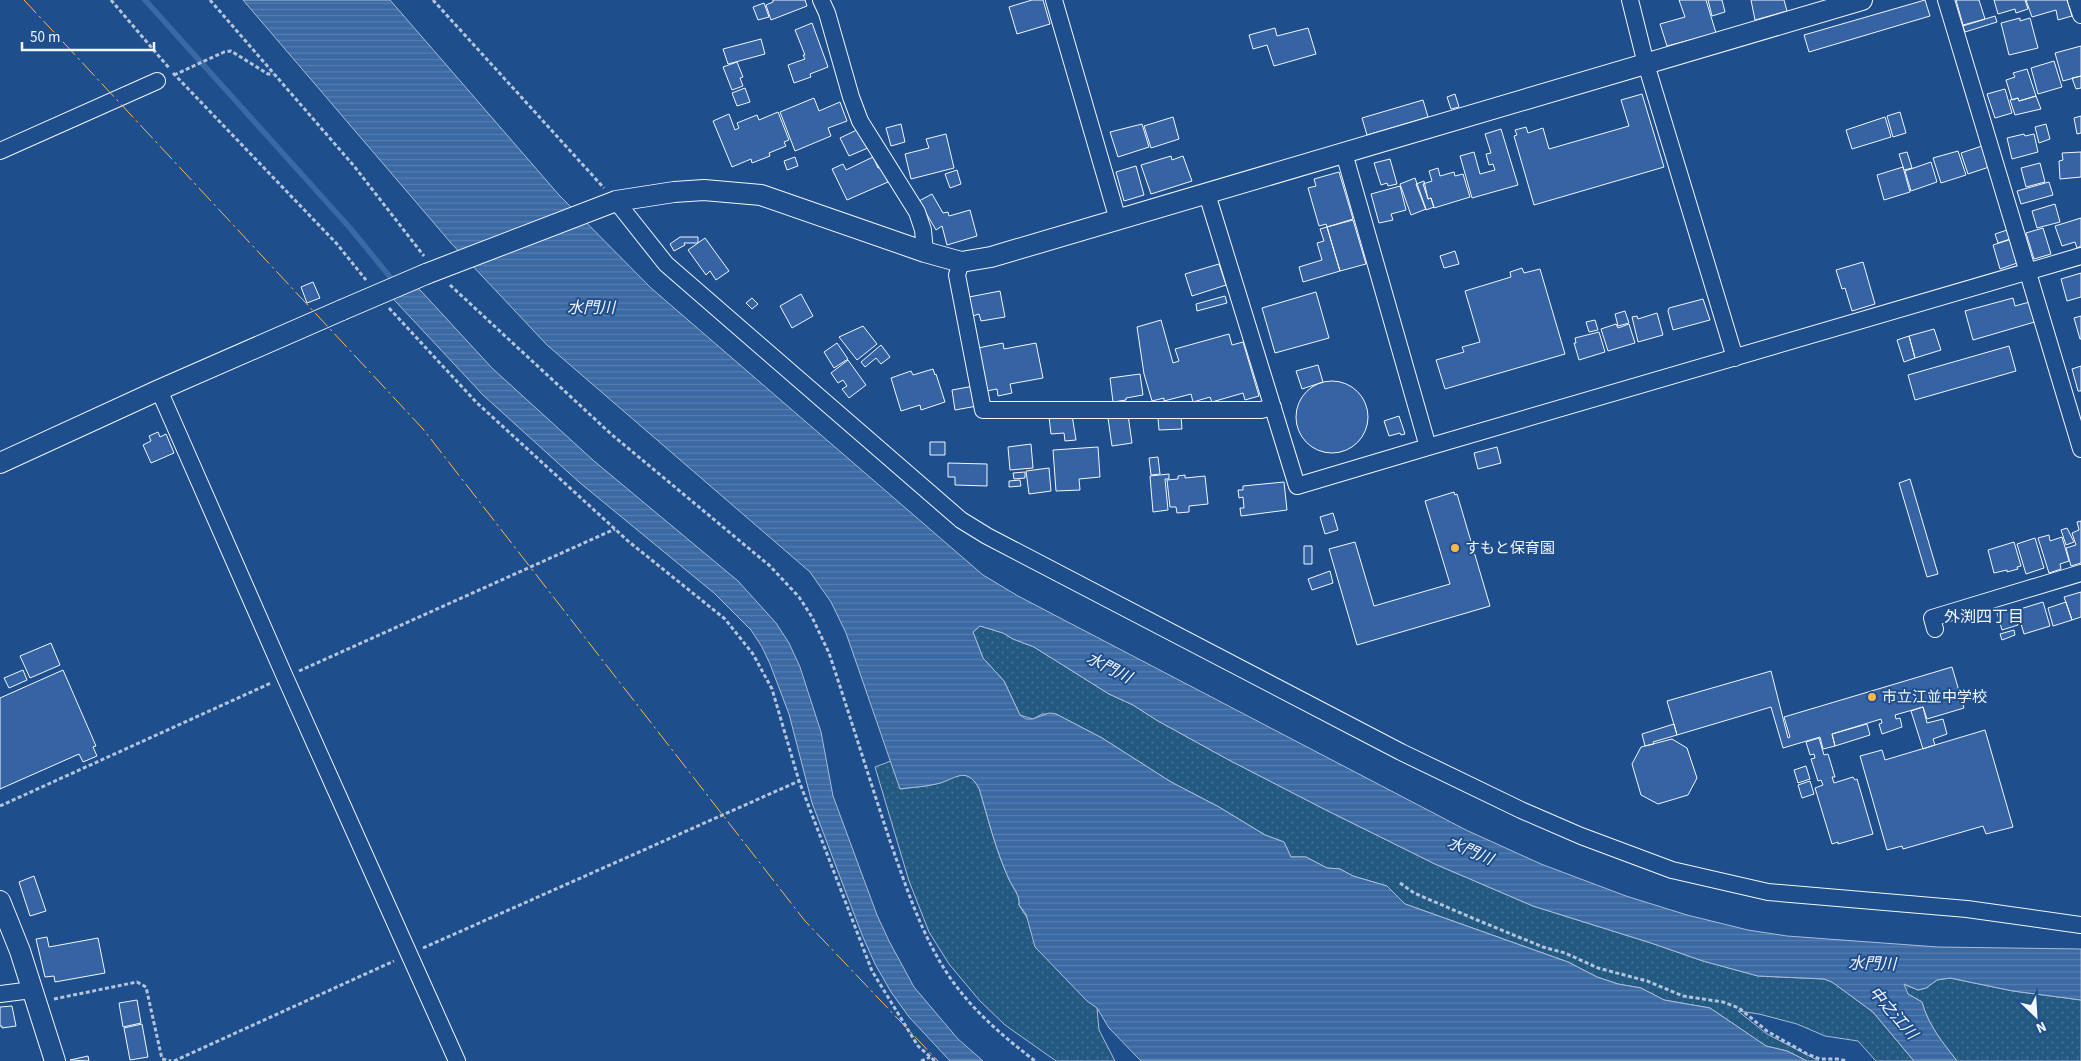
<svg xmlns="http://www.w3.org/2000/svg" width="2081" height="1061" font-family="'Source Sans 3','Noto Sans JP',sans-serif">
<defs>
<pattern id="grass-dots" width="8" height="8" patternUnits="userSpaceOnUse" patternTransform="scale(1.25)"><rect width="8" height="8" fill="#245a82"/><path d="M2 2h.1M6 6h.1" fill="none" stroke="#447295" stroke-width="1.8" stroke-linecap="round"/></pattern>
<pattern id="water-rules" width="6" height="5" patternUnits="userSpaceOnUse" patternTransform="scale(1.25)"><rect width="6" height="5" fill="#3b69a3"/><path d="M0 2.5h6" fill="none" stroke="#587fb1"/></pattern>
</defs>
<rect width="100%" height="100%" fill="#1f4e8c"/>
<path fill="url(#grass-dots)" stroke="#a8bbd7" d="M980 626 1003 633 1013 639 1034 647 1109 694 1133 705 1158 721 1229 760 1324 809 1435 864 1533 906 1651 943 1703 961 1758 976 1824 979 1832 982 1873 1012 1914 1061H1876L1858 1041 1825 1036 1797 1024 1759 1014 1738 1011 1767 1034 1819 1061H1807L1787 1051 1766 1046 1710 1008 1664 1000 1641 988 1618 984 1597 977 1568 962 1405 904 1387 886 1353 876 1340 869 1327 868 1306 857H1291L1284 842 1265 835 1219 807 1171 782 1102 738 1056 714H1042L1033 719 1020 715 1004 681 983 658 973 632Z
M891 761 901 789C912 787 924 787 936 784 954 780 965 764 979 788 988 818 995 848 1008 877 1011 886 1021 896 1019 905L1065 978 1097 1008 1099 1030 1115 1061H1056L1005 1025 980 1001 949 964 929 932 909 881 875 767Z
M1950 978 2013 991 2081 1000V1061H1957C1943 1043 1928 1025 1922 1002L1908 994 1903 984 1918 990 1926 988 1937 980Z"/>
<path fill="url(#water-rules)" stroke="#a8bbd7" d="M243 0H390L559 195 651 288 983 575 1018 596 1466 830 1541 864 1626 896 1687 915 1748 930 1787 936 1938 947 2081 949V1000L2013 991 1950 978 1937 980 1926 988 1918 990 1904 984 1908 994 1922 1002C1928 1025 1943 1043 1957 1061H1914L1873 1012 1832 982 1824 979 1758 976 1703 961 1651 943 1533 906 1435 864 1324 809 1229 760 1158 721 1133 705 1109 694 1034 647 1013 639 1003 633 980 626 973 632 983 658 1004 681 1020 715 1026 719H1033L1049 713 1056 714 1102 738 1171 782 1219 807 1265 835 1284 842 1291 857H1306L1327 868 1340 869 1353 876 1387 886 1405 904 1568 962 1597 977 1618 984 1641 988 1664 1000 1710 1008 1766 1046 1787 1051 1807 1061H1141L1109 1028 1097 1008 1087 1001 1035 947 1026 914 1019 905C1021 896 1011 885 1008 877 995 848 988 818 979 788 965 764 954 781 936 784 924 787 912 787 900 789L846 633 831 602 810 572 547 345 451 243Z
M409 278 492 368 594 461 738 581 776 623 789 643 800 667 821 732 833 796 877 915 889 941 914 987 958 1039 983 1061H950L909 1017 891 992 875 964 862 935 812 803 789 714 770 664 762 647 751 630 714 593 579 482 483 395 384 289Z"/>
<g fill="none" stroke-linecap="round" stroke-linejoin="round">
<path stroke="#3b69a3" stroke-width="5.5" d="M145 0 350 228 395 283"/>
</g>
<path fill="#3563a3" stroke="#f2f6ff" d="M773 0H805L807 6 771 20 766 5 773 2Z
M1032 0H1043L1050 24 1017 34 1009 7Z
M1679 0H1706L1716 33 1667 46 1660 24 1685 17Z
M1708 0H1722L1725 12 1712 16Z
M1751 0H1784L1787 11 1755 20Z
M1925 0 1930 16 1809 52 1804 35Z
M1956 0H1979L1985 19 1963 25Z
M1994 0H2025L2028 9 2016 13 2015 9 1998 14Z
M2026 0H2067L2072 16 2058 20 2056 10 2032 17Z
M764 3 769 17 758 20 753 7Z
M1995 16 1997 22 1965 32 1963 26Z
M2020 18V21L2030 18 2038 48 2009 55 2001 23Z
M812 23 828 67 810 74 811 77 794 83 788 65 805 59 803 55H805L795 30Z
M1275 28 1277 36 1308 28 1316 54 1274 66 1267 45 1253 49 1249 35Z
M761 39 765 54 728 64 723 49Z
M2081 46V76L2063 81 2055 53Z
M2054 61 2062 87 2038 94 2031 68Z
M737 62 743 77 740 78 743 86 732 90 723 67Z
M2027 69 2036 96 2019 101 2018 98 2012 100 2006 80 2015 77 2013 73Z
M2081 76V88L2076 89 2072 78Z
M745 88 750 102 737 106 732 93Z
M2005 89 2012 113 1995 118 1987 94Z
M1455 94 1459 107 1451 109 1447 97Z
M1642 94 1664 167 1534 205 1514 136 1517 135 1515 130 1526 127 1528 133 1543 128 1549 149 1629 126 1621 100Z
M2036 96 2041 109 2015 115 2010 100 2018 98 2019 101Z
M814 98 819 111 840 102 847 121 828 128 831 136 795 151 780 112Z
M1423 100 1428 117 1367 135 1362 118Z
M778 112 789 140 784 142 786 146 769 153 770 156 752 163 751 159 732 167 713 121 729 114 735 130 739 128 737 123 757 115 759 120Z
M1900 112 1906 133 1893 137 1887 116Z
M2081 116V133L2077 134 2074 118Z
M1173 117 1179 139 1151 148 1144 126Z
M1885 117 1891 137 1852 149 1846 130Z
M901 124 905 142 891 146 886 128Z
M1142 124 1149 147 1118 157 1110 132Z
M2046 124 2050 139 2039 143 2035 127Z
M861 128 870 147 849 156 840 138Z
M1501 129 1518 185 1472 198 1460 156 1474 152 1480 174 1495 170 1493 164 1489 165 1486 154 1491 153 1485 134Z
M946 134 954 168 911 179 905 154 929 148 926 139Z
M2024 134 2025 136 2034 134 2038 152 2012 159 2007 138Z
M1985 145 1992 166 1968 174 1961 153Z
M1958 151 1966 175 1941 183 1933 158Z
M1907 152 1912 168 1904 170 1899 154Z
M2081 152V177L2060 179 2059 161 2063 160 2062 153Z
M1171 156 1172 160 1183 156 1192 181 1151 194 1141 165Z
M795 157 798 166 787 170 784 161Z
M873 157 878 168 881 167 888 182 847 200 832 169 843 164 846 170Z
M1390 159 1397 184 1388 186 1387 183 1381 185 1374 163Z
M1931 162 1937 182 1911 191 1905 171Z
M2040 163 2045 182 2026 187 2021 168Z
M1136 166 1144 195 1124 201 1116 172Z
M1903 167 1910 192 1884 200 1877 175Z
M1438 168 1440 176 1454 172 1455 176 1463 174 1470 197 1434 208 1431 198 1428 199 1423 184 1432 181 1429 171Z
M957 170 961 184 950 188 945 174Z
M1339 172 1353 219 1327 227 1326 224 1319 226 1308 188 1316 186 1314 179Z
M1415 178 1426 209 1411 215 1400 184Z
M1424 181 1428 199 1431 198 1434 207 1426 210 1416 184Z
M2049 182 2053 195 2021 204 2017 191Z
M1400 186 1406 210 1391 214 1393 220 1379 223 1371 194Z
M932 194 943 213 948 212 949 216 970 210 977 236 947 245 942 226 936 230 919 201Z
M2055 204 2060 222 2037 228 2032 211Z
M2081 218V246L2077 248 2075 242 2062 246 2055 226Z
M1353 220 1366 264 1340 271 1327 227Z
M1327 227 1340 271 1303 282 1299 267 1322 260 1317 243 1324 241 1320 229Z
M2043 228 2051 254 2034 259 2026 233Z
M2010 229 2013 238 1998 243 1995 234Z
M680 237H698V243H684L685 245 674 251 670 244Z
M705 238 729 271 716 280 710 271 706 275 688 250Z
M2012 239 2020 262 2000 269 1993 245Z
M1455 251 1459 264 1444 268 1440 256Z
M1863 262 1875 304 1852 311 1845 288 1842 289 1836 270Z
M1219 264 1226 285 1192 296 1185 274Z
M1522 268 1524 273 1540 269 1565 354 1445 389 1436 360 1464 352 1462 347 1480 342 1465 291 1511 277 1510 272Z
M2081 273V297L2067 301 2061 279Z
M313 282 320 298 307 303 301 287Z
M1000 291 1005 317 981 321 979 314 973 316 969 297Z
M1316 292 1329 338 1275 353 1262 308Z
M801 294 813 316 792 328 780 306Z
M1225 296 1227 303 1197 311 1196 304Z
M752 298 758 304 752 309 746 303Z
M2013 298 2015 306 2033 301 2038 321 1973 340 1965 311Z
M1703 299 1710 320 1673 330 1668 311 1669 308Z
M1625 311 1629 323 1618 326 1615 314Z
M1657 313 1663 335 1638 342 1632 317 1637 316 1638 319Z
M2081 316V339H2080L2074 318Z
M1161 320 1173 363 1179 361 1175 349 1229 334 1232 345 1243 342 1259 396 1245 400 1243 393 1212 402 1210 397 1193 402 1191 394 1164 401V398L1152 401 1144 374 1137 327Z
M1595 320 1598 330 1589 332 1586 322Z
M1616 324 1618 328 1629 324 1635 343 1608 351 1601 329Z
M863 326 877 344 857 360 839 337Z
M1934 329 1941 350 1915 358 1909 336Z
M1599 332 1605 352 1579 360 1574 343H1576L1575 338Z
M1909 336 1915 358 1904 362 1897 340Z
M837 343 848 359 834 368 824 352Z
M1003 343 1004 349 1036 343 1043 378 1010 384 1012 393 998 396 997 389 986 391 978 348Z
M881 345 890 357 881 364 876 358 865 367 861 362Z
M2009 346 2016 371 1915 400 1908 375Z
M848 360 866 385 849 398 842 389 847 386 843 380 838 383 831 373Z
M1318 365 1323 382 1302 389 1296 371Z
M2081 366V391H2078L2072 369Z
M933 369 935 375 936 374 945 402 921 410 920 405 901 411 891 378 911 371 913 375Z
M1140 374 1143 395 1126 398V400L1113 402 1110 378Z
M1296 417a36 36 0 1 1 72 0a36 36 0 1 1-72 0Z
M974 386 977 406 955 410 952 390Z
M1072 415 1076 440 1065 441 1064 433 1051 434 1049 417Z
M1128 415 1132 443 1112 446 1108 418Z
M1181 416 1182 429 1159 430 1158 418Z
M1399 416 1405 434 1401 435 1400 433 1389 436 1384 421Z
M158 432 160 437 166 434 174 453 151 463 143 445 151 441 149 436Z
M930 442H945V455H930Z
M1031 444 1033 468 1010 470 1008 447Z
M1098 447 1100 477 1079 479 1080 490 1056 491 1053 450Z
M1497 447 1501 463 1478 469 1474 453Z
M1158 457 1160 474 1151 475 1149 458Z
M948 463 987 464V486L955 485V477H948Z
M1049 468 1051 491 1029 494 1026 471Z
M1025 472V478L1014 479 1013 473Z
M1169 474V479H1165L1168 510 1153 512 1150 476Z
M1185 475V478L1205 476 1208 504 1189 506V512L1177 513 1176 507H1170L1167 480 1178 479V476Z
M1910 479 1938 574 1927 577 1899 483Z
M1020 480 1021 486 1009 487V481Z
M1284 482 1287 510 1241 516 1240 508H1244L1243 497 1239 498 1238 490H1243V486Z
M1454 492 1455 495 1457 494 1490 606 1357 645 1329 549 1355 542 1374 606 1450 584 1425 501Z
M1333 513 1338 530 1325 534 1320 517Z
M2081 521V563L2071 566 2066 548 2076 545 2072 533 2079 530 2077 522Z
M2067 528 2074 542 2066 545 2061 530Z
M2049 535 2050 541 2062 537 2069 561 2060 564 2061 569 2049 573 2038 538Z
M2035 538 2044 568 2026 574 2017 544Z
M2014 542 2021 566 2017 567 2018 569 2007 572V570L1994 573 1988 550Z
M1304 546H1312V564H1304Z
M1330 571 1333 583 1312 590 1308 579Z
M2081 592V617L2072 620 2064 597Z
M2043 602 2050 626 2024 634 2017 610Z
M2066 602 2072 620 2053 626 2048 608Z
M2014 608 2018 625 2002 630 1997 613Z
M2014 630 2015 635 2002 640 2000 634Z
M51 643 60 665 30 678 20 656Z
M1952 667 1964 708 1927 719 1923 707 1895 715 1896 719 1900 718 1902 727 1882 734 1879 724 1882 723 1881 719 1832 734 1835 746 1823 749 1820 737 1783 748 1771 707 1677 735 1667 701 1771 671 1788 738 1790 737 1784 717Z
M23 670 27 680 9 688 4 678Z
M63 670 96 746 93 747 97 756 83 762 79 754 0 789V698Z
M1923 707 1927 723 1943 719 1947 734 1933 739 1935 745 1923 749 1911 711Z
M1674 724 1677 735 1653 742 1654 744 1645 746 1642 734Z
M1867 724 1870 735 1835 746 1832 734Z
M1985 730 2013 827 1986 834 1983 826 1903 849 1902 846 1887 850 1860 756 1882 750 1885 760Z
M1819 738 1824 755 1828 754 1835 777H1832L1834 783 1853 777 1855 780 1857 779 1873 834 1838 844V842L1832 844 1815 788 1823 785 1821 780 1818 781 1811 759 1815 758 1814 754 1810 755 1806 742Z
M1672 739 1687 748 1697 778 1688 795 1658 804 1641 795 1632 764 1641 747Z
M1806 766 1810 779 1798 783 1794 770Z
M1810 781 1814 794 1802 798 1798 785Z
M34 876 46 911 30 916 19 882Z
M47 937 49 947 98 938 105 973 55 982 54 976 45 977 36 939Z
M137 1000 141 1023 123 1027 119 1003Z
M12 1006 16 1026 2 1028V1026H0V1007Z
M142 1024 148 1057 130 1060 124 1028Z
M88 1056 89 1061 70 1060Z"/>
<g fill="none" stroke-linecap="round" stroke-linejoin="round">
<g stroke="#f2f6ff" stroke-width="18">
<path id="minor" d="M821 0 827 13 851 97 860 121 917 212 923 230 925 252
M1054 0 1118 220
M1630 0 1646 64 1735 358
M1946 0 2081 449
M2076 0 2081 15
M0 151 157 81
M1207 194 1297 486 1428 447 1344 153
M616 201 666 264 961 520 987 536 1401 752 1521 810 1581 836 1672 870 1768 892 1967 909 2081 925
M961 262 957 275 983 410H1261L1273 407
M159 390 285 677 457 1061
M1428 447 2081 256
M1935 629 1932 618 2081 573
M0 994 32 990"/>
</g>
<g stroke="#f2f6ff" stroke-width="22">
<path id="tertiary" d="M426 274 616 201 674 192 704 190 761 195 925 252 961 262 991 257 1862 0
M0 463 159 390 342 310
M0 901 20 951 55 1061"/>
</g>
<path stroke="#b3c4dc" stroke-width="3" stroke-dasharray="4 2.5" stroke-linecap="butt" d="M111 0 169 68
M210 0 354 166 424 256
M433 0 604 188
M173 73 337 244 366 280
M174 75 224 52 231 51 268 74H273
M450 285 611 434 770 566 799 597 812 617 829 653C850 716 869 778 890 841 907 889 922 937 951 979 974 1012 1004 1037 1035 1061
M389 308 476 402 628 541 725 619 753 654 772 689 799 781 872 971 918 1046 935 1061
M299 671 615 529
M0 806 271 683
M1400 883 1414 893 1477 920 1543 947 1565 953 1598 968 1647 981 1683 996 1723 1002 1739 1008 1767 1031 1807 1054 1820 1059H1839L1846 1061
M423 948 799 781
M54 999 137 982 146 987 162 1059 171 1061
M174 1061 394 961
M921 1061 930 1057"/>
<use href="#minor" stroke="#1f4e8c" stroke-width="16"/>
<use href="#tertiary" stroke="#1f4e8c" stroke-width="20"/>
<g stroke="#f2f6ff" stroke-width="22" stroke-linecap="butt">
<path id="tertiary-bridge" d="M342 310 426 274"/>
</g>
<use href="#tertiary-bridge" stroke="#1f4e8c" stroke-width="20"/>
<path stroke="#ffb74d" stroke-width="1" stroke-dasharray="18 4 2.5 4" stroke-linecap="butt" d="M24 0 423 429 805 921 938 1061"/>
</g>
<g fill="#ffb74d" stroke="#1f4e8c" stroke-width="2">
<circle cx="1455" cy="548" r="5"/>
<circle cx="1872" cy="697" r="5"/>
</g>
<g text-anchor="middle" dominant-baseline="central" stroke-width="4" stroke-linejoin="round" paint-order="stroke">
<g font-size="15" fill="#f2f6ff" stroke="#1f4e8c" text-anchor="start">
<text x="1465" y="548">すもと保育園</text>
<text x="1882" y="697">市立江並中学校</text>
</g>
<g font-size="16" font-style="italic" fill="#f2f6ff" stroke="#1f4e8c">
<text x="591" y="308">水門川</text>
<text transform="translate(1109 668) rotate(27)">水門川</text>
<text transform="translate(1470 851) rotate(23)">水門川</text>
<text transform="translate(1872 964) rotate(1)">水門川</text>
<text transform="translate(1893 1013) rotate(49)">中之江川</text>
</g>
<g font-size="16" fill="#f2f6ff" stroke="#1f4e8c">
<text x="1984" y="617">外渕四丁目</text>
</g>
</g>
<g transform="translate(2036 1016) rotate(155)" stroke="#1f4e8c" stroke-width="4" paint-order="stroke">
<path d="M0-4L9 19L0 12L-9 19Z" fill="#f2f6ff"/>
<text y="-8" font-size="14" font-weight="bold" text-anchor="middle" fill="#f2f6ff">N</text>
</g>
<path d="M22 42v8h132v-8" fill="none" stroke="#f2f6ff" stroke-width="2.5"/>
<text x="30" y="42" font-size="15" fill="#f2f6ff" stroke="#1f4e8c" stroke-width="4" paint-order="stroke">50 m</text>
</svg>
